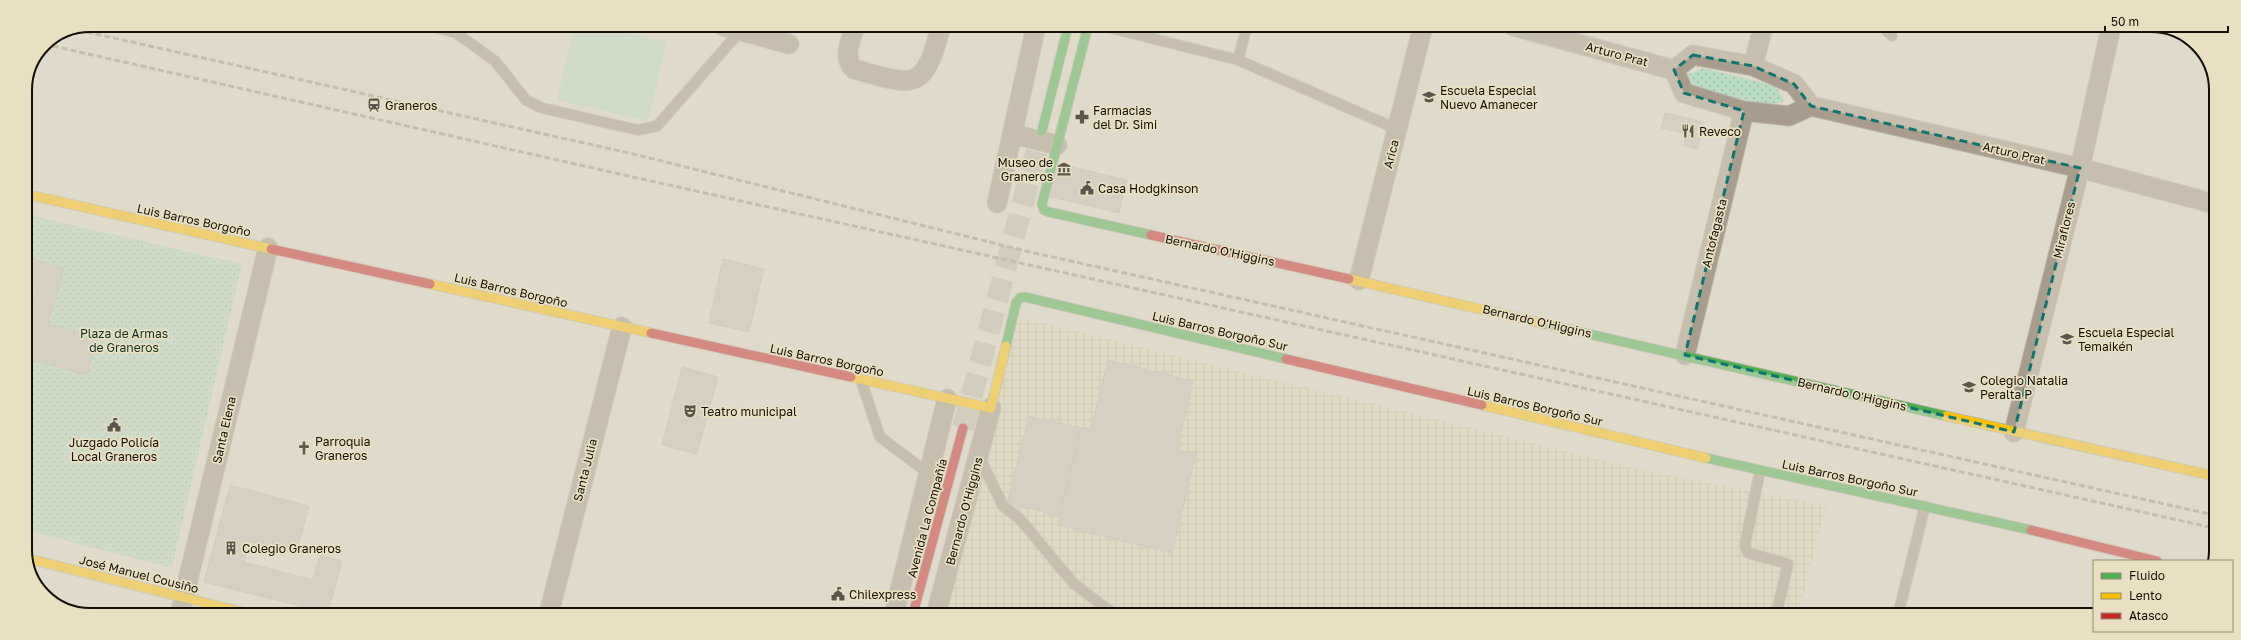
<svg xmlns="http://www.w3.org/2000/svg" width="2241" height="640" font-family="'Golos Text',sans-serif">
<defs>
<pattern id="industrial-grid" width="8" height="8" patternUnits="userSpaceOnUse"><rect width="8" height="8" fill="#e1d8bc"/><path d="M0 4h8M4 0v8" fill="none" stroke="#c0b8a0"/></pattern>
<pattern id="grass-dots" width="8" height="8" patternUnits="userSpaceOnUse"><rect width="8" height="8" fill="#badcc2"/><path d="M2 2h.1M6 6h.1" fill="none" stroke="#9fbca5" stroke-width="1.8" stroke-linecap="round"/></pattern>
</defs>
<rect width="100%" height="100%" fill="#e0daca"/>
<path fill="url(#industrial-grid)" d="M1025 319 1643 470 1826 506 1798 615 943 614 1014 324Z"/>
<path fill="url(#grass-dots)" d="M1703 68 1776 86 1784 101 1769 106 1694 87 1687 75Z
M25 214 242 264 172 568 25 530Z"/>
<path fill="#badcc2" d="M574 26H598L667 42 648 121 557 100Z"/>
<path fill="#c7c3b6" stroke="#c1bcaf" d="M1665 113 1704 122 1698 149 1684 146 1687 134 1661 128Z
M1055 163 1127 180 1119 213 1048 196Z
M25 257 64 268 48 324 98 337 87 375 25 358V319L29 320 36 293 25 290Z
M723 259 764 269 749 332 709 323Z
M1108 360 1193 381 1177 450 1196 454 1172 553 1058 525 1081 428 1091 430Z
M682 367 718 377 697 454 662 445Z
M1029 416 1081 428 1059 516 1007 503Z
M230 485 309 506 296 554 250 542 244 562 313 580 320 555 342 561 328 613 204 582Z"/>
<g fill="none" stroke-linecap="round" stroke-linejoin="round">
<path stroke="#c1bcad" stroke-width="22" stroke-dasharray="22 11" stroke-linecap="butt" d="M963 428 1042 131"/>
<g stroke="#b9b5a8" stroke-width="12">
<path id="lane" d="M427 25 456 33 495 61 526 100 542 108 638 130 657 126 741 30
M1103 26 1238 60 1397 129
M1883 27 1892 36
M1238 60 1247 26
M861 380 880 437 928 473
M979 456 1003 506 1019 518 1074 584 1114 614
M1760 471 1745 545 1748 553 1788 564 1776 615
M1898 615 1925 506"/>
</g>
<g stroke="#b9b5a8" stroke-width="21">
<path id="street" d="M723 26 789 44
M855 26C851 39 842 58 854 69 914 86 924 93 941 26
M1513 26 1674 70
M1753 66 1763 27
M1674 70 1684 93 1744 111 1789 116 1811 106 2080 168 2215 204
M1674 70 1693 55 1753 66 1794 84 1811 106
M1012 134 1057 145
M997 203 1036 26
M1359 280 1423 26
M1685 355 1744 111
M2014 432 2080 168 2111 27
M180 613 268 248
M549 613 622 327
M894 614 947 399
M936 614 991 408"/>
</g>
<g stroke="#b9b5a8" stroke-width="11">
<path id="fast" d="M1088 26 1042 204 1044 210 1049 212 1151 235
M1042 131 1068 26
M1541 323 1946 416
M1006 346 1016 303 1020 298 1025 297 1286 359
M1706 458 2031 530"/>
</g>
<g stroke="#b9b5a8" stroke-width="11">
<path id="slow" d="M25 194 271 249
M1349 279 1541 323
M430 284 651 333
M851 377 991 408 1006 346
M1482 405 1706 458
M1946 416 2214 476
M26 558 246 613"/>
</g>
<g stroke="#b9b5a8" stroke-width="11">
<path id="jam" d="M1151 235 1349 279
M271 249 430 284
M651 333 851 377
M1286 359 1482 405
M2031 530 2157 561
M913 614 963 428"/>
</g>
<use href="#lane" stroke="#a89c8d" stroke-width="10"/>
<use href="#street" stroke="#a89c8d" stroke-width="19"/>
<use href="#fast" stroke="#4caf50" stroke-width="9"/>
<use href="#slow" stroke="#ffc107" stroke-width="9"/>
<use href="#jam" stroke="#c62828" stroke-width="9"/>
<path stroke="#a49e90" stroke-width="3" stroke-dasharray="6 3" stroke-linecap="butt" d="M78 30 629 153 1030 252 2214 515
M44 44 624 175 2214 528"/>
</g>
<path d="M0 0H2241V640H0ZM1693 55 1753 66 1794 84 1811 106 2080 168 2014 432 1685 355 1744 111 1684 93 1674 70Z" fill="#e0daca" fill-opacity=".55" fill-rule="evenodd"/>
<path fill="none" stroke="#0f766e" stroke-width="3" stroke-dasharray="8 5" stroke-linejoin="round" d="M1693 55 1753 66 1794 84 1811 106 2080 168 2014 432 1685 355 1744 111 1684 93 1674 70Z"/>
<defs>
<g id="school-bare" transform="scale(1.08)"><path d="M0-5L7-2L0 1L-7-2ZM-4 1L0 2.5L4 1V4Q0 6-4 4Z" fill="#5b564b" stroke="#e9dfc1" stroke-width="2.5" paint-order="stroke"/></g>
<g id="station-bare" transform="scale(1.08)"><path d="M-3-6H3Q5-6 5-4V2Q5 4 3 4L4.5 6H3L1.5 4h-3L-3 6H-4.5L-3 4Q-5 4-5 2V-4Q-5-6-3-6ZM-3.5-4v3h7v-3ZM-3.5 1v1.5H-2V1ZM2 1v1.5H3.5V1Z" fill="#5b564b" stroke="#e9dfc1" stroke-width="2.5" paint-order="stroke"/></g>
<g id="pharmacy-bare" transform="scale(1.08)"><path d="M-2-6h4v4h4v4h-4v4h-4v-4h-4v-4h4Z" fill="#5b564b" stroke="#e9dfc1" stroke-width="2.5" paint-order="stroke"/></g>
<g id="restaurant-bare" transform="scale(1.08)"><path d="M-5-6h1v4h1v-4h1v4h1v-4h1v5L-1.5 .5V6h-2V.5L-5-1ZM5-6V6H3V1.5H1.5Q1.5-4 5-6Z" fill="#5b564b" stroke="#e9dfc1" stroke-width="2.5" paint-order="stroke"/></g>
<g id="museum-bare" transform="scale(1.08)"><path d="M0-6L6-3V-2H-6V-3ZM-5-1h2V3h-2ZM-1-1h2V3h-2ZM3-1h2V3H3ZM-6 4H6V6H-6Z" fill="#5b564b" stroke="#e9dfc1" stroke-width="2.5" paint-order="stroke"/></g>
<g id="civic-bare" transform="scale(1.08)"><path d="M-.6-6.5H3V-4.5H.6V-3L4-1V1h2V6H-6V1h2V-1L-.6-3ZM-1.2 2.5V6h2.4V2.5Z" fill="#5b564b" stroke="#e9dfc1" stroke-width="2.5" paint-order="stroke"/></g>
<g id="theatre-bare" transform="scale(1.08)"><path d="M-5-5.5Q0-4 5-5.5V0Q5 5 0 6Q-5 5-5 0ZM-3.3-2.5H-1v1.5H-3.3ZM1-2.5H3.3v1.5H1ZM-2.8 1Q0 5.5 2.8 1Z" fill="#5b564b" stroke="#e9dfc1" stroke-width="2.5" paint-order="stroke"/></g>
<g id="church-bare" transform="scale(1.08)"><path d="M-1.2-6h2.4v3.5h3.3v2.4h-3.3V6h-2.4V-.1h-3.3v-2.4h3.3Z" fill="#5b564b" stroke="#e9dfc1" stroke-width="2.5" paint-order="stroke"/></g>
<g id="building-bare" transform="scale(1.08)"><path d="M-4-6H4V6H1V3H-1V6H-4ZM-2.5-4.3h1.7v1.8h-1.7ZM.8-4.3h1.7v1.8H.8ZM-2.5-1h1.7V.8h-1.7ZM.8-1h1.7V.8H.8Z" fill="#5b564b" stroke="#e9dfc1" stroke-width="2.5" paint-order="stroke"/></g>
</defs>
<g fill-rule="evenodd">
<use href="#school-bare" x="1429" y="97"/>
<use href="#station-bare" x="374" y="105"/>
<use href="#pharmacy-bare" x="1082" y="117"/>
<use href="#restaurant-bare" x="1688" y="131"/>
<use href="#museum-bare" x="1064" y="169"/>
<use href="#civic-bare" x="1087" y="188"/>
<use href="#school-bare" x="2067" y="339"/>
<use href="#school-bare" x="1969" y="387"/>
<use href="#theatre-bare" x="690" y="411"/>
<use href="#civic-bare" x="114" y="425"/>
<use href="#church-bare" x="304" y="448"/>
<use href="#building-bare" x="231" y="548"/>
<use href="#civic-bare" x="838" y="594"/>
</g>
<g text-anchor="middle" dominant-baseline="central" stroke-width="3.5" stroke-linejoin="round" paint-order="stroke">
<g font-size="12" fill="#130f06" stroke="#e9dfc1">
<text transform="translate(1617 54) rotate(15)">Arturo Prat</text>
<text transform="translate(2014 153) rotate(13)">Arturo Prat</text>
<text transform="translate(1391 154) rotate(-76)">Arica</text>
<text transform="translate(194 220) rotate(12)">Luis Barros Borgoño</text>
<text transform="translate(2064 230) rotate(-76)">Miraflores</text>
<text transform="translate(1714 233) rotate(-76)">Antofagasta</text>
<text transform="translate(1220 250) rotate(12)">Bernardo O'Higgins</text>
<text transform="translate(511 290) rotate(13)">Luis Barros Borgoño</text>
<text transform="translate(1537 321) rotate(13)">Bernardo O'Higgins</text>
<text transform="translate(1220 331) rotate(13)">Luis Barros Borgoño Sur</text>
<text transform="translate(827 360) rotate(12)">Luis Barros Borgoño</text>
<text transform="translate(1852 394) rotate(13)">Bernardo O'Higgins</text>
<text transform="translate(1535 406) rotate(13)">Luis Barros Borgoño Sur</text>
<text transform="translate(224 430) rotate(-77)">Santa Elena</text>
<text transform="translate(585 470) rotate(-76)">Santa Julia</text>
<text transform="translate(1850 478) rotate(12)">Luis Barros Borgoño Sur</text>
<text transform="translate(964 511) rotate(-75)">Bernardo O'Higgins</text>
<text transform="translate(927 518) rotate(-75)">Avenida La Compañía</text>
<text transform="translate(139 574) rotate(14)">José Manuel Cousiño</text>
</g>
<g font-size="12" fill="#130f06" stroke="#e9dfc1" text-anchor="start">
<text x="1440" y="90">Escuela Especial<tspan x="1440" dy="14">Nuevo Amanecer</tspan></text>
<text x="385" y="105">Graneros</text>
<text x="1093" y="110">Farmacias<tspan x="1093" dy="14">del Dr. Simi</tspan></text>
<text x="1699" y="131">Reveco</text>
<text x="1053" y="162" text-anchor="end">Museo de<tspan x="1053" dy="14">Graneros</tspan></text>
<text x="1098" y="188">Casa Hodgkinson</text>
<text x="2078" y="332">Escuela Especial<tspan x="2078" dy="14">Temaikén</tspan></text>
<text x="1980" y="380">Colegio Natalia<tspan x="1980" dy="14">Peralta P</tspan></text>
<text x="701" y="411">Teatro municipal</text>
<text x="315" y="441">Parroquia<tspan x="315" dy="14">Graneros</tspan></text>
<text x="114" y="442" text-anchor="middle">Juzgado Policía<tspan x="114" dy="14">Local Graneros</tspan></text>
<text x="242" y="548">Colegio Graneros</text>
<text x="849" y="594">Chilexpress</text>
</g>
<g font-size="12" fill="#0c3222" stroke="#e9dfc1">
<text x="124" y="333">Plaza de Armas<tspan x="124" dy="14">de Graneros</tspan></text>
</g>
</g>
<path d="M0 0H2241V640H0ZM90 32H2151A58 58 0 0 1 2209 90V550A58 58 0 0 1 2151 608H90A58 58 0 0 1 32 550V90A58 58 0 0 1 90 32Z" fill="#e9dfc1" fill-rule="evenodd"/>
<path fill="none" stroke="#130f06" stroke-width="2" d="M90 32H2151A58 58 0 0 1 2209 90V550A58 58 0 0 1 2151 608H90A58 58 0 0 1 32 550V90A58 58 0 0 1 90 32Z"/>
<rect x="2093" y="560" width="140" height="72" fill="#e9dfc1" stroke="#938c76"/>
<rect x="2101" y="573" width="20" height="6" fill="#4caf50" stroke="#938c76"/>
<text x="2129" y="580" font-size="12" fill="#130f06">Fluido</text>
<rect x="2101" y="593" width="20" height="6" fill="#ffc107" stroke="#938c76"/>
<text x="2129" y="600" font-size="12" fill="#130f06">Lento</text>
<rect x="2101" y="613" width="20" height="6" fill="#c62828" stroke="#938c76"/>
<text x="2129" y="620" font-size="12" fill="#130f06">Atasco</text>
<path d="M2105 26v6h123v-6" fill="none" stroke="#130f06" stroke-width="2"/>
<text x="2111" y="26" font-size="12" fill="#130f06" stroke="#e9dfc1" stroke-width="3" paint-order="stroke">50 m</text>
</svg>
